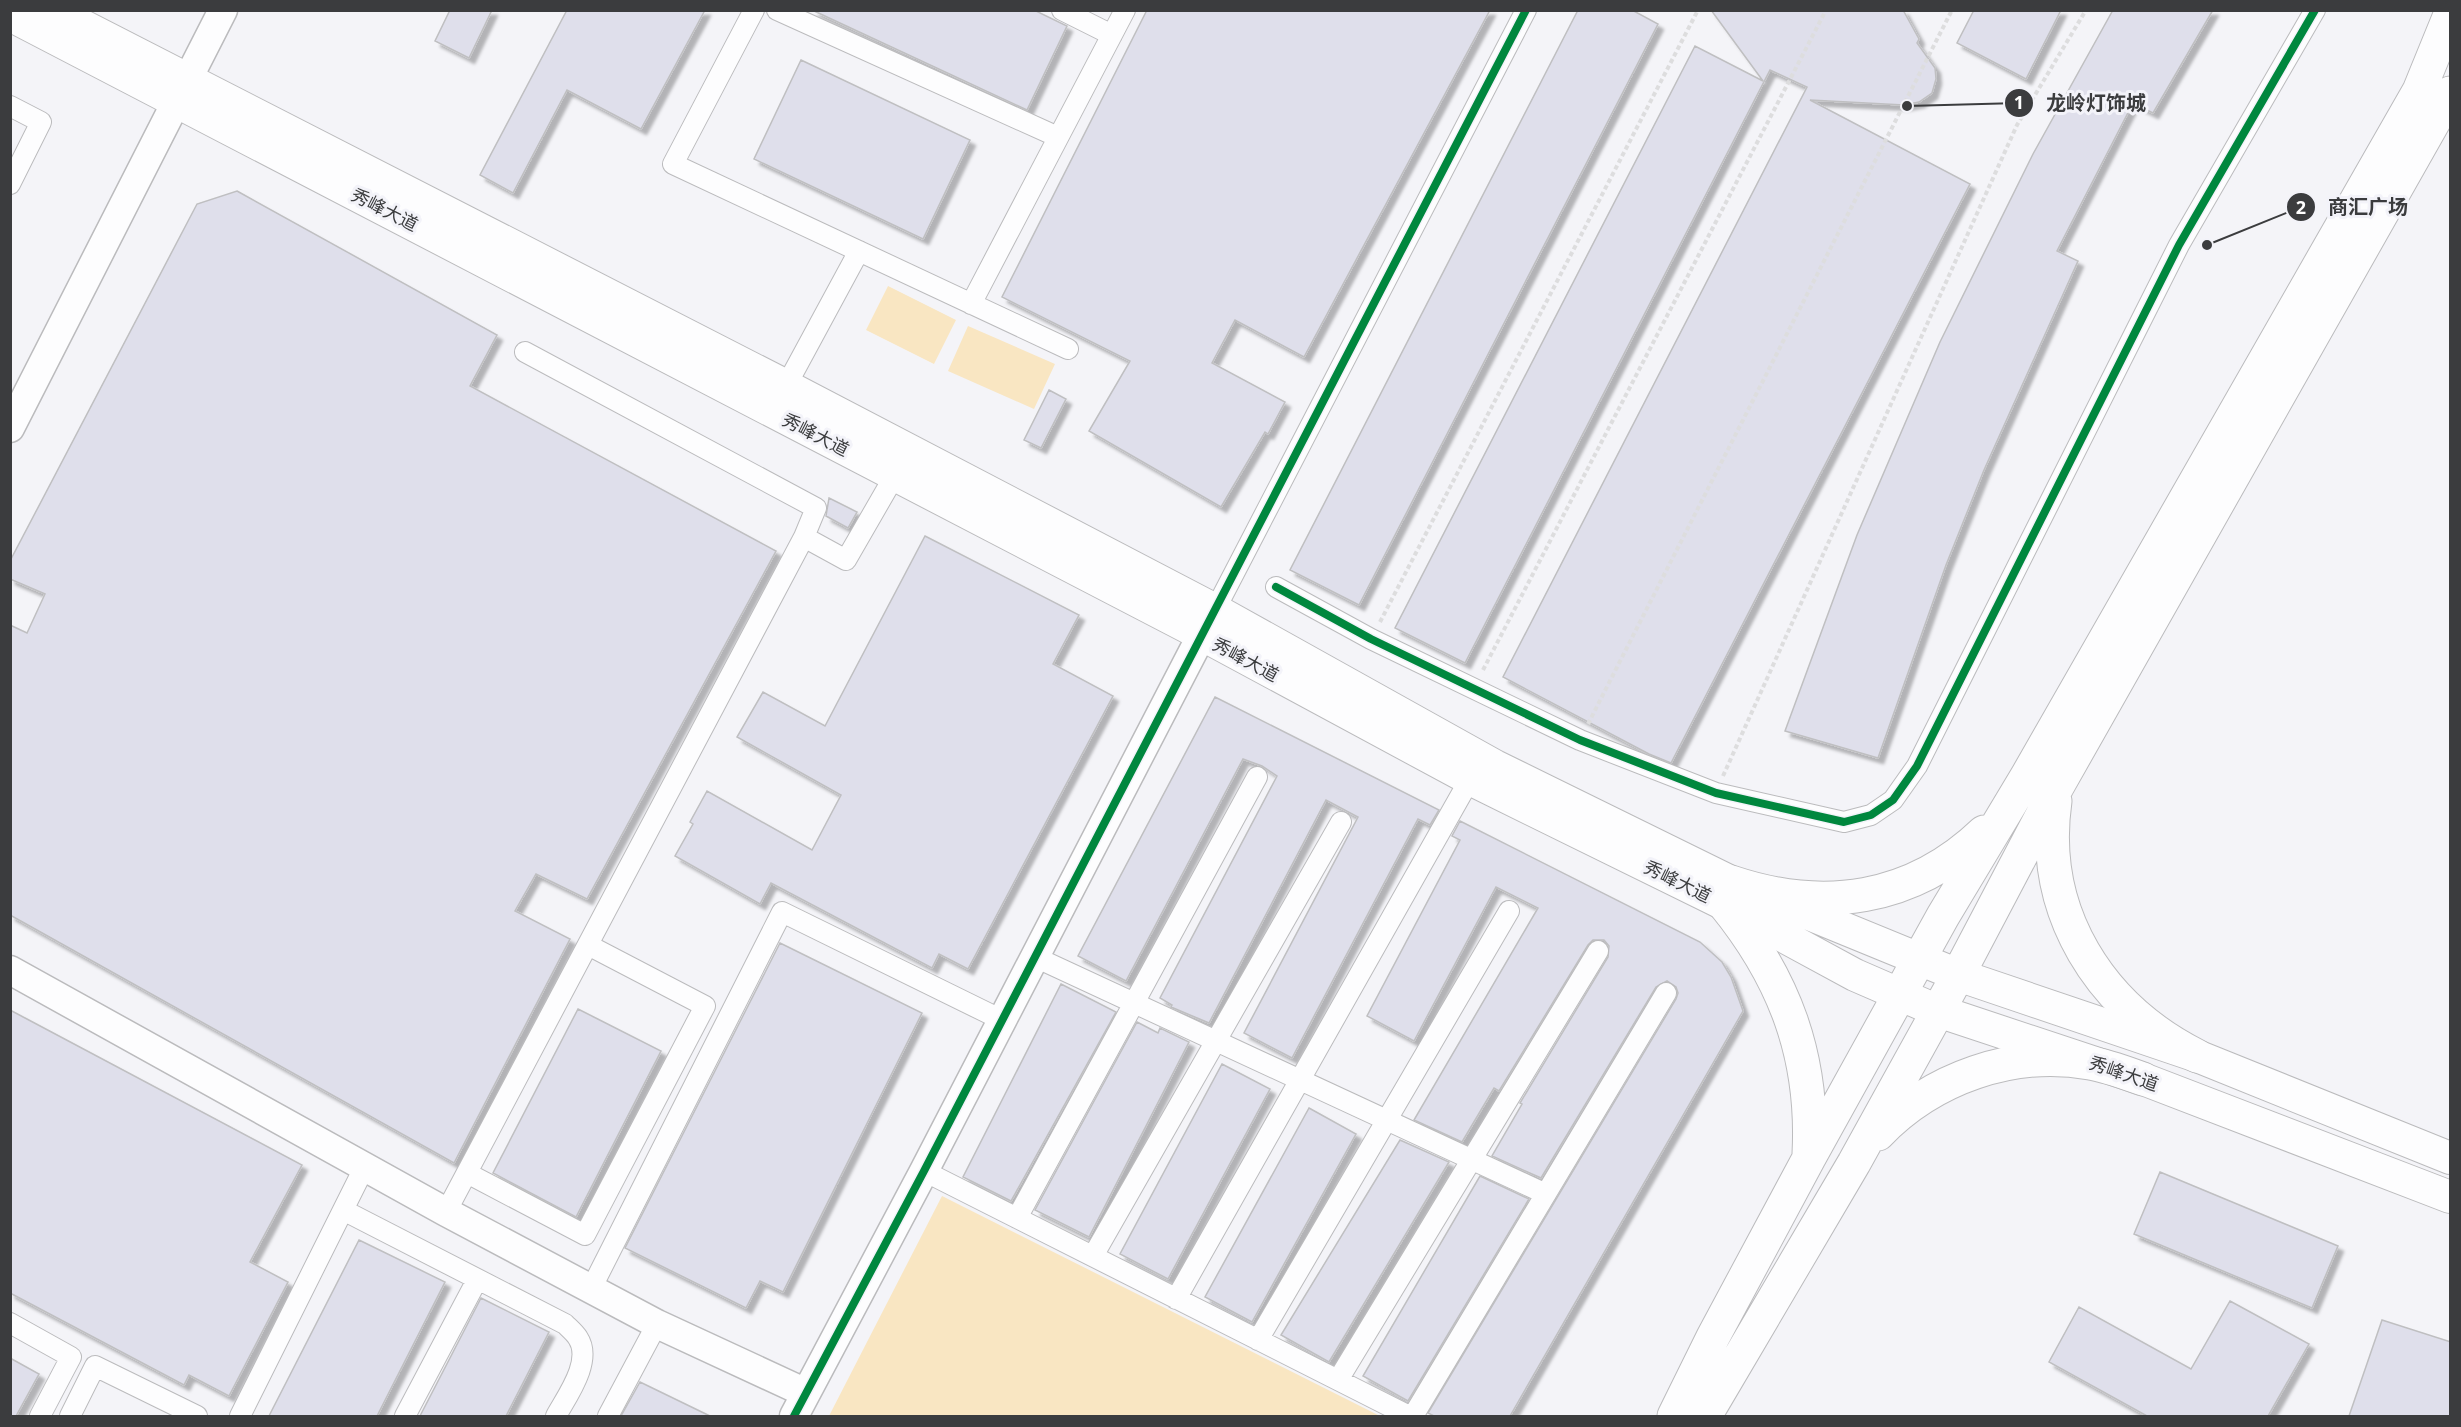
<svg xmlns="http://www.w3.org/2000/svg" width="2461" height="1427" font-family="'Open Sans','Noto Sans SC',sans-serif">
<defs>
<filter id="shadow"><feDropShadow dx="5.5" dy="5.5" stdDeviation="1.5" flood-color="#0004"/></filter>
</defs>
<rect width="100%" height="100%" fill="#f4f4f8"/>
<path fill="#f9e6c2" d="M888 286 956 320 934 364 866 330Z
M968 326 1055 364 1034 409 948 371Z
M942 1196 1380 1416H829Z"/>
<path fill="#dfdfeb" stroke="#bfbfc1" stroke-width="1.5" filter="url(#shadow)" d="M450 10H492L469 58 435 41Z
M567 10H705L641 129 567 90 513 193 480 175Z
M812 10H1034L1067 26 1027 110Z
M1147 10H1490L1304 357 1235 320 1212 363 1285 402 1268 434 1265 432 1221 507 1089 431 1130 361 1002 297Z
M1578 10H1632L1658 24 1359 605 1290 570Z
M1711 10H1903L1919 39 1917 43 1935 68 1936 79 1932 93 1919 102 1904 105 1810 100 1970 184 1671 763 1649 754 1503 677 1807 87 1770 70 1465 663 1395 628 1695 46 1763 81Z
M1974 10H2061L2026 79 1957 43Z
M2113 10H2213L2153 113 2133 103 2057 251 2078 261 1984 470 1946 565 1878 758 1785 731 1857 535 1940 342 2033 154Z
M801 60 970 140 923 239 754 159Z
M237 191 497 335 470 386 776 551 587 899 536 874 515 911 570 939 454 1163 10 915V625L27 633 45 594 10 579V561L197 204Z
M1049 390 1066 399 1041 448 1024 440Z
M829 498 857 512 848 528 826 516Z
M925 536 1079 615 1053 664 1113 696 968 969 939 954 932 968 771 883 760 904 675 856 693 824 690 822 707 791 812 850 841 795 737 737 763 692 825 726Z
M1215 697 1439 810 1430 825 1418 819 1292 1058 1244 1033 1358 817 1326 800 1209 1023 1171 1007 1172 1005 1160 998 1277 776 1262 766 1243 759 1126 981 1078 956Z
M1460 821 1700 942 1722 962 1731 977 1743 1011 1510 1416H1434L1428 1413 1676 999 1678 993 1676 987 1667 981 1656 987 1541 1178 1492 1156 1522 1104 1520 1103 1608 957 1609 946 1604 940H1593L1588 945 1499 1091 1494 1088 1462 1142 1414 1120 1538 908 1496 887 1414 1041 1367 1016 1460 840 1452 836Z
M780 943 922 1013 783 1292 760 1281 746 1308 625 1248Z
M1061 984 1116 1012 1011 1201 963 1177Z
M578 1009 661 1051 576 1217 493 1173Z
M10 1010 302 1165 250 1262 288 1282 229 1396 189 1375 184 1385 10 1293Z
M1137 1022 1158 1033 1160 1028 1189 1042 1089 1237 1035 1210Z
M1222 1064 1270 1089 1168 1279 1120 1254Z
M1309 1108 1356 1134 1252 1322 1205 1297Z
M1400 1140 1449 1162 1329 1362 1281 1335Z
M2160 1172 2338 1246 2312 1308 2134 1234Z
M1480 1176 1529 1199 1408 1401 1363 1376Z
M359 1240 445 1282 377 1416H269Z
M481 1298 549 1332 506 1416H420Z
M2230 1301 2309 1344 2268 1416H2147L2049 1362 2079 1307 2191 1369Z
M2382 1320 2451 1342V1416H2349Z
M10 1358 39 1374 16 1416H10Z
M640 1382 710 1416H621Z"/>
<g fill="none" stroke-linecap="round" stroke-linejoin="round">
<g stroke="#bbbbbd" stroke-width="22">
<path id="street" d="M754 10 673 164 1068 349
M777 10 1058 137
M1062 10 1112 35
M10 106 41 122 10 184
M971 304 1125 10
M525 352 816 508 804 537
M786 386 859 251
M1276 587 1371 639 1580 740 1716 793 1844 822 1871 815 1893 800 1917 766 2179 245 2315 10
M1215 610 1526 10
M1035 957 1546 1194
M924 1171 1409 1416
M467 1173 585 1235 705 1006 588 945
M343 1210 565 1324C569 1328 575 1333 578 1338 593 1361 567 1396 556 1416
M446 1212 804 537 846 560 895 475
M1017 1218 1257 777
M1093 1256 1341 822
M591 1289 782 912 1002 1020
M1176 1299 1470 779
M10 1323 71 1357 40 1416
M1258 1340 1509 911
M1338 1380 1598 951
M70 1416 95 1366 197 1416
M240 1416 364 1168
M405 1416 477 1280
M608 1416 657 1324
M1413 1416 1666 993"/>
</g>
<g stroke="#bbbbbd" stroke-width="31">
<path id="secondary" d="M10 428 223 10
M10 970 446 1212 657 1324 806 1393
M794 1416 924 1171 1212 615"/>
</g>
<g stroke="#bbbbbd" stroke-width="34">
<path id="primary" d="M52 10 786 386 1215 610 1495 766 1731 882 1958 975 2197 1056 2450 1158
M10 15 1201 634 1470 779 1724 904 1855 975 1938 1011 2143 1079 2450 1197"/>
</g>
<g stroke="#bbbbbd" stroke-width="35">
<path id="highway" d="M2055 801C2039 913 2100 1007 2197 1056
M1731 882C1823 913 1912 901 1984 832
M1724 904C1785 979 1814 1057 1809 1154
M1878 1134C1932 1078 2013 1049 2090 1063 2108 1066 2126 1073 2143 1079
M1674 1416 1713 1337 1809 1158 1943 916 2027 776 2419 91 2450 15
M1705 1416 1854 1163 1958 975 2057 787 2450 93"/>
</g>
<path stroke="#ddddde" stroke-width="4" stroke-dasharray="4.5 3" stroke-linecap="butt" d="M1380 622 1698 10
M1483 670 1826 10
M1588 724 1952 10
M1723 776 2017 125 2086 10"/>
<use href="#street" stroke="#fdfdfe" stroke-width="20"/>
<use href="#secondary" stroke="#fdfdfe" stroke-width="28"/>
<use href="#primary" stroke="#fdfdfe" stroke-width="32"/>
<use href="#highway" stroke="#fdfdfe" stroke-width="33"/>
<g stroke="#f3f3f9" stroke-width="11">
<path id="cycleway" d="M1276 587 1371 639 1580 740 1716 793 1844 822 1871 815 1893 800 1917 766 2179 245 2315 10
M794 1416 924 1171 1526 10"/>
</g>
<use href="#cycleway" stroke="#00873e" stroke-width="8"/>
</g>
<g text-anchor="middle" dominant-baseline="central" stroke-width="6" stroke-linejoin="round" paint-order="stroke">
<g font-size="18" fill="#3b3c3e" stroke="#f3f3f9">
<text transform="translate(385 209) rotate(27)">秀峰大道</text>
<text transform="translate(816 434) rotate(27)">秀峰大道</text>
<text transform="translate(1246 659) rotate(28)">秀峰大道</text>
<text transform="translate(1678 881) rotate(26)">秀峰大道</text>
<text transform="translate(2124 1073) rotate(19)">秀峰大道</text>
</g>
</g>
<path fill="none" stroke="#3b3c3e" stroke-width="2" d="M1907 106L2019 103M2207 245L2301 207"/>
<g fill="#3b3c3e" stroke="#f3f3f9" stroke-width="2">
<circle cx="1907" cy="106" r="6"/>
<circle cx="2207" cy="245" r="6"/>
<circle cx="2019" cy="103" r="15"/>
<circle cx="2301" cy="207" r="15"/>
</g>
<g font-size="18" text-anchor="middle" font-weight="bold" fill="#fff">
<text x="2019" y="109">1</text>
<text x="2301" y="214">2</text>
</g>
<g font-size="20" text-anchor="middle" font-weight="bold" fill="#3b3c3e" stroke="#f3f3f9" stroke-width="6" stroke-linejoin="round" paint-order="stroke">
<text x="2096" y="110">龙岭灯饰城</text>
<text x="2368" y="214">商汇广场</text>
</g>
<rect width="2461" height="1427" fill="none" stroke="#3b3c3e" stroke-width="24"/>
</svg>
